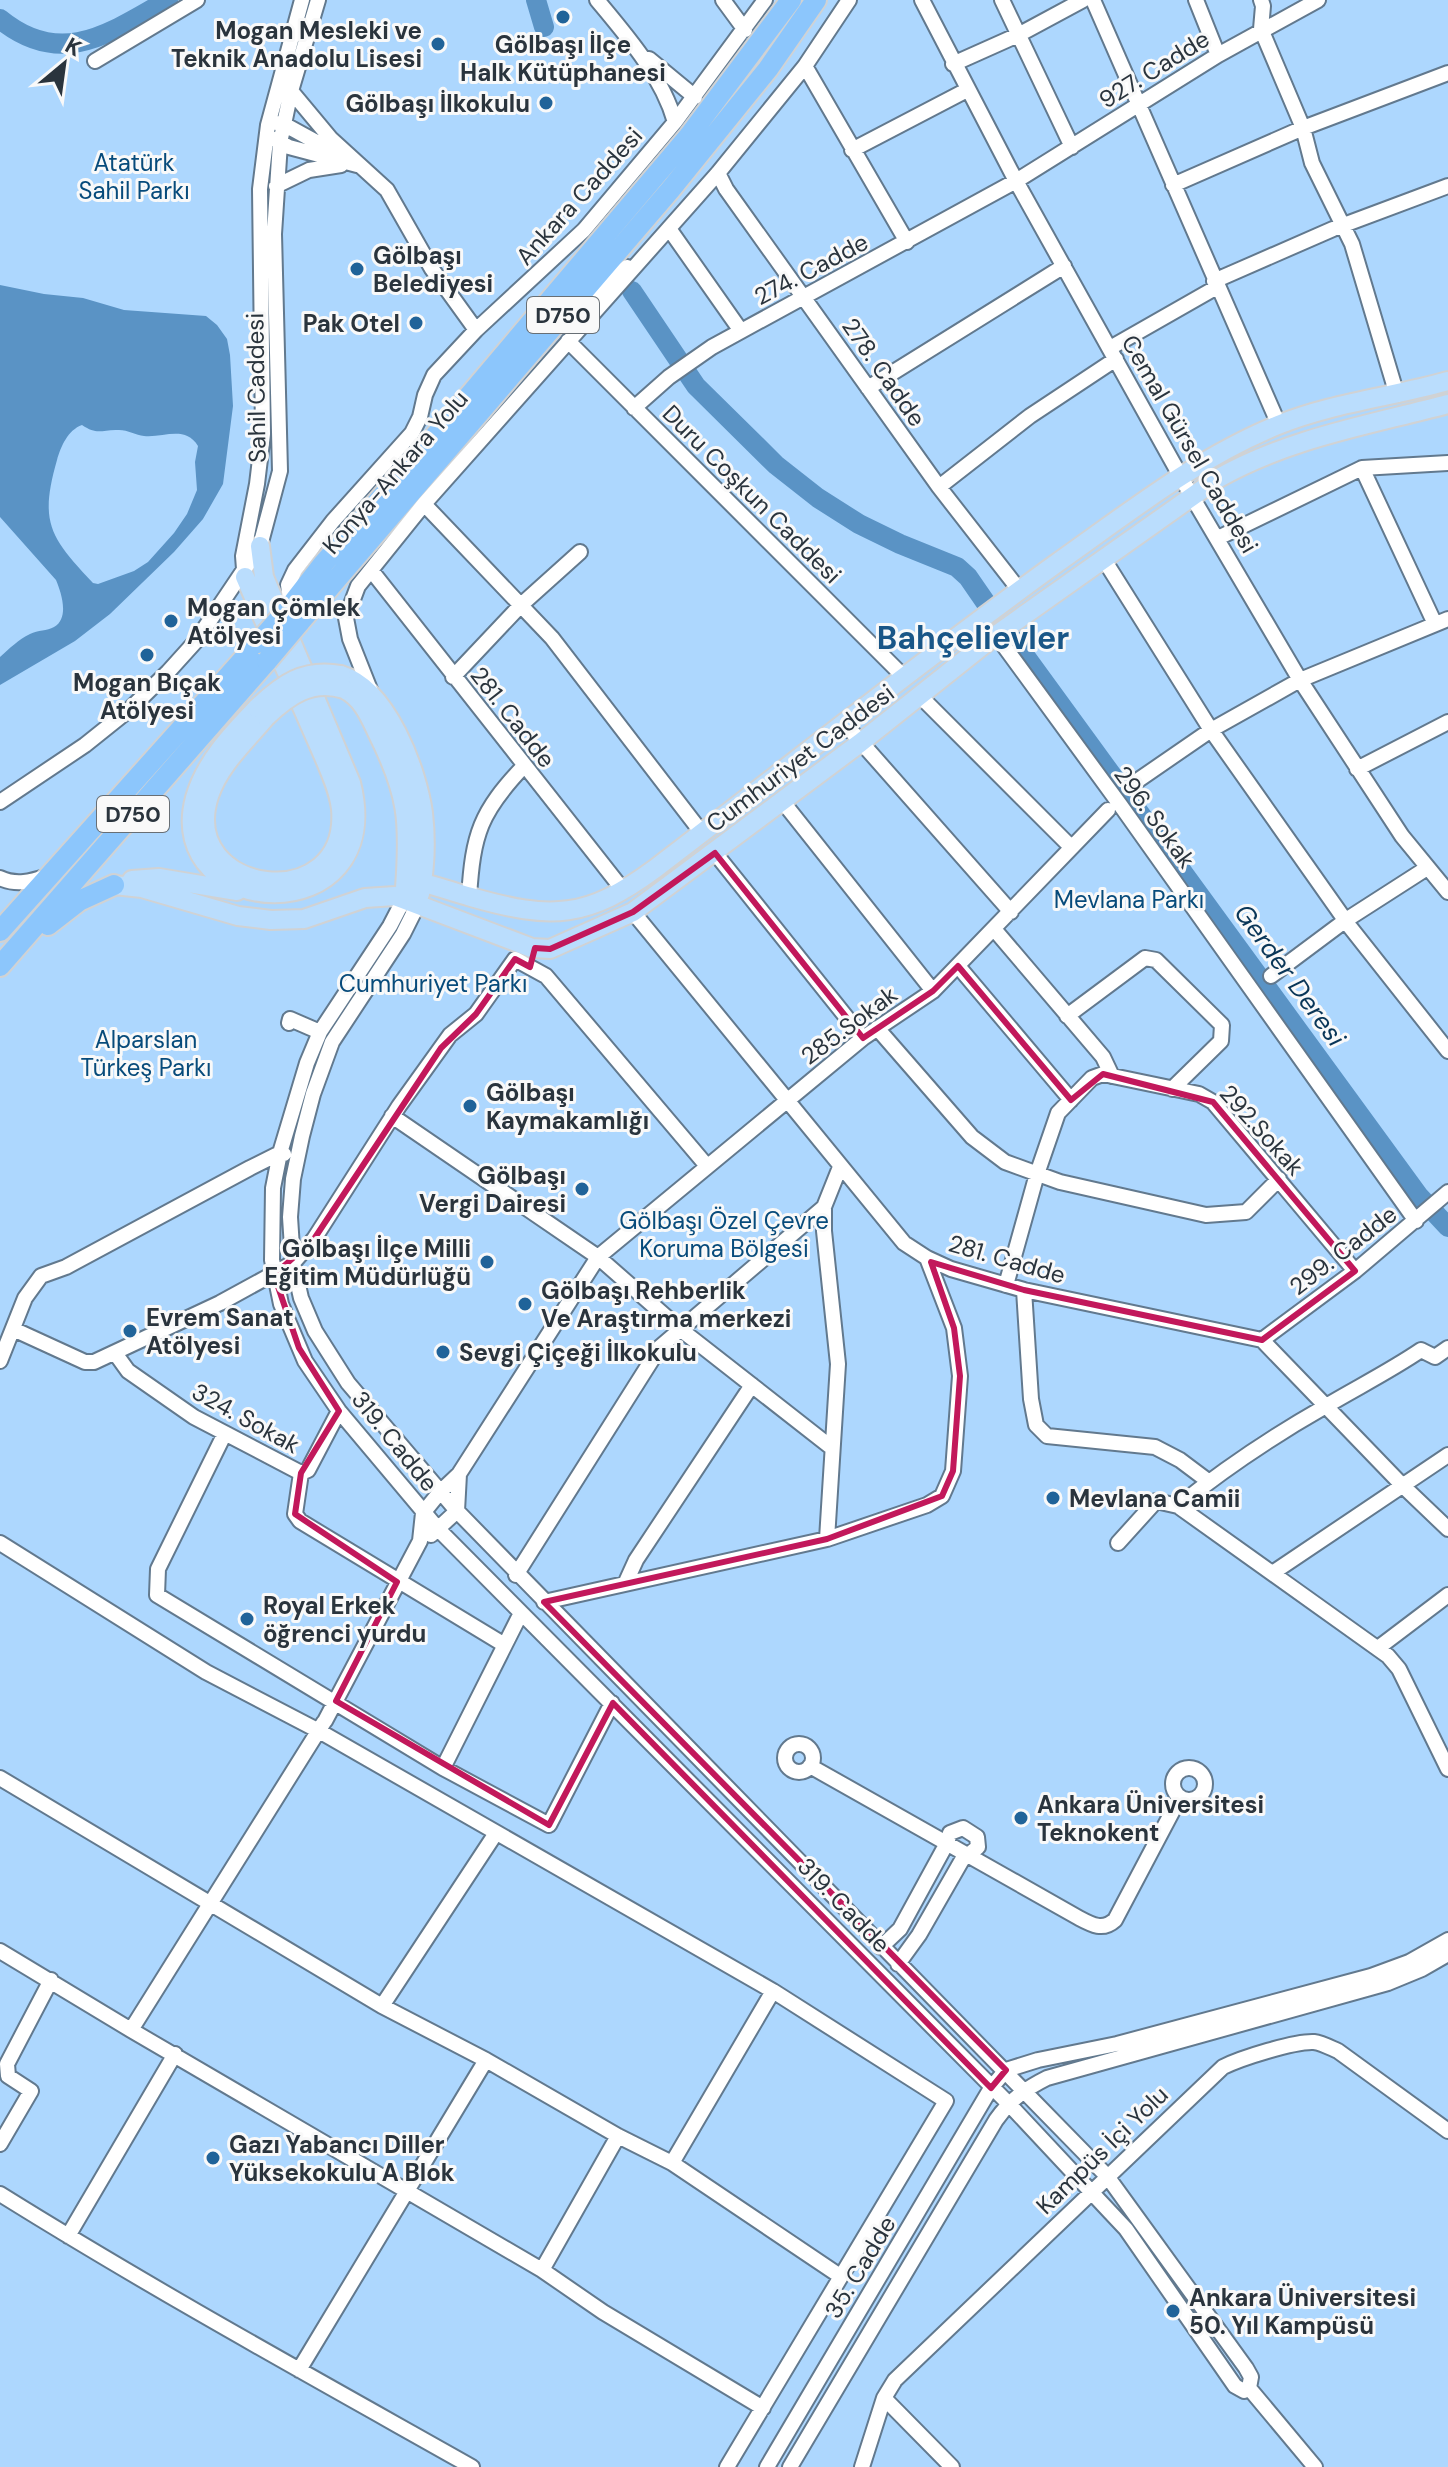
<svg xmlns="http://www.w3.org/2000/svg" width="1448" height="2467" font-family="'DM Sans',sans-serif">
<rect width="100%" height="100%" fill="#dfeefd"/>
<path fill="#add7fe" d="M0 0H1448V2467H0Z"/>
<path fill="#5a93c5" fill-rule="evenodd" d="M0 285 44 294 83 298 124 310 206 316 217 325 227 339 230 355 233 406 223 484 203 519 174 552 110 614 75 641 0 685V657C10 648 18 640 30 634 38 630 47 631 54 627 70 618 61 592 56 580L0 517ZM82 425C98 436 102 429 119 430 128 430 136 435 144 436 164 438 185 425 198 446L195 462 197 490 187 514 174 533 148 562 134 571 98 584 93 583C50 537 39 523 57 460 61 446 68 430 82 425Z"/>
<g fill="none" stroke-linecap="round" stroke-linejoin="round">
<path stroke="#5a93c5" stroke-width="20" d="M536 0 544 27
M0 19C61 69 110 33 168 0
M632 291 696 386 776 465 818 498 859 524 900 544 957 567 968 577 988 606
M1009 634 1418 1195 1448 1227"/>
<g stroke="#62798e" stroke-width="18">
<path id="minor" d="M597 0C627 36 662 76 675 122
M723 0 745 30
M922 0 1016 181 1191 495 1300 680 1402 836 1448 892
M1002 0 1072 147
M1093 0 1279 425
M1196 0 1218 55
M1261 0 1263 6 1261 29 1303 128 1312 163 1352 244 1397 395
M649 59 695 97
M95 61 197 0
M953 64 1018 35 1083 0
M805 66 907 242
M291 91 331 139 387 190 432 269 476 330
M277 123 287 126 340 155
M275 139 289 147 357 165
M852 150 967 90
M718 173 726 189 939 487 1020 591
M1173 185 1303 128 1448 73
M276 186 309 170 341 165
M670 230 741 331
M1214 281 1333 229 1448 186
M583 302 627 267
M568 341 904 677
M1110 348 1217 287
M868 388 1064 266
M634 408 669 377 712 347 1016 181 1218 55 1318 0
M1362 468 1448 463
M939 487 1030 416 1116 359
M424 504 552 638 702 833
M1218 538 1362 468 1435 624
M1103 558 1211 730 1350 927 1448 1051
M244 569 243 556 257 484 263 434 260 189 268 125 302 0
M371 570 623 890
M291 605 288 585 295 570 333 521 412 433 420 417 425 395 434 375 476 330 584 230 675 122 765 0
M996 635 1121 806 1416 1221
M453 677 521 605 580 552
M371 692 350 639 346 618 358 586 424 504 718 173 805 66 849 0
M920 696 1071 847
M845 724 1011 912
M1357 769 1448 722
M1134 783 1211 730 1300 680 1448 619
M0 802 85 745 130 709 168 672 196 641 260 546 280 471 274 234 280 143 291 91 318 0
M783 802 933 991
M715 853 863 1038
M0 878C17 886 32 881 48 876
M469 897C473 834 480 812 524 766
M404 899 390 926 320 1032 307 1063 280 1153 273 1188 272 1260 281 1304 305 1361 339 1411 439 1530 1008 2103 1110 2212 1126 2229 1235 2386 1244 2391 1249 2388 1251 2377 1246 2368 1107 2176 457 1511 348 1383 315 1331 301 1298 293 1263 290 1217 293 1179 302 1136 313 1094 332 1042 403 934 418 904
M633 912 904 1243 927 1258 951 1269 1024 1290 1262 1340 1402 1485 1448 1529
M994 929 1103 1057 1112 1076
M958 966 1071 1100
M1271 976 1346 920 1427 868
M1067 1016 1145 958 1156 960 1222 1025 1221 1041 1172 1089
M289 1023 290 1019 320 1032
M877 1028 972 1137 1005 1162 1060 1182 1206 1215 1246 1212 1279 1179
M392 1116 598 1257 680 1329 832 1448
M1006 1285 1037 1174 1058 1113 1092 1078 1103 1074 1199 1094 1213 1102 1355 1271
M1024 1290 1031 1399 1036 1425 1047 1436 1155 1447 1180 1460 1208 1481
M13 1329 85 1362H94L220 1303 293 1263 314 1239 399 1106 450 1035 476 1014 515 959 546 976 707 1166
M1262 1340 1355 1271 1448 1192
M115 1353 128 1371 194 1417 301 1473 308 1470 339 1411
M0 1361 25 1298 41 1276 66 1267 250 1168 280 1153 284 1154
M225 1433 158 1569 157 1595 443 1768 549 1825 612 1703
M301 1473 295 1514 300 1521 503 1644
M1178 1506C1224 1469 1275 1435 1326 1406 1358 1387 1390 1371 1421 1350L1435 1357 1448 1348
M431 1535 457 1511 459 1474
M827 1539 838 1364 824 1231V1207L840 1167
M0 1543 206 1672 319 1731 773 1991 946 2101 727 2467
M1118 1543 1156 1501 1178 1506 1388 1656 1399 1669 1448 1769
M1274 1572 1448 1455
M516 1575 660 1347 824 1207
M626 1582 636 1560 752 1385
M544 1602 827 1539 927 1505 942 1496 953 1471 960 1376 954 1328 927 1258
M1378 1648 1448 1595
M325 1721 420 1541 423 1513 440 1492 459 1474 598 1257 863 1038 933 991 1108 810
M785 1758a14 14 0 1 1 28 0a14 14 0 1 1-28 0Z
M810 1766 1079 1918C1092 1925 1103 1931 1115 1920L1180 1797
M443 1768 521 1613
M1173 1784a16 16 0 1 1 32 0a16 16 0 1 1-32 0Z
M0 1778 382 2006 486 2060 618 2136 672 2163 840 2276
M881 1947 900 1929 947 1843 950 1833 963 1828 977 1837 978 1847 962 1860 919 1935 898 1964
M0 1951 131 2030 542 2270 603 2312 763 2408
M382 2006 496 1833
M131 2030 324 1722
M0 2144 31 2091 8 2076 7 2064 51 1980
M672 2163 773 1991
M0 2194C154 2290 314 2378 472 2467
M68 2236 175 2054
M542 2270 618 2136
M299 2370 486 2060
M1249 2388 1315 2467
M884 2398 952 2467
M767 2467 991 2088 1006 2070 1038 2060 1117 2044 1371 1976 1409 1962 1448 1940
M790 2467 996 2120C1010 2100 1025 2089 1047 2078L1388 1983 1422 1969 1448 1954
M862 2467 884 2398 895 2380 1223 2067C1241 2058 1295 2041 1314 2042 1322 2043 1331 2048 1338 2051L1448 2131"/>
</g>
<g stroke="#d0d2d4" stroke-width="22">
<path id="major" d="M245 577 324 757C331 774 339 791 341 809 350 918 177 896 209 796 219 765 246 741 266 717
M341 675C387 689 417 769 423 813 426 839 425 868 420 894
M344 689C362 698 369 715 377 732 408 794 410 821 405 888
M257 708C232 734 205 762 195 798 162 921 389 934 351 783L264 577 260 546
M406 879C429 883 449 891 471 897 552 920 587 919 656 868 790 766 921 661 1057 563 1128 513 1197 458 1278 425 1332 403 1392 397 1448 381
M132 880 159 878 237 891
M114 885 142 888 238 916 271 920 304 919 365 898 395 896 532 948 550 949 633 912 860 743 996 635 1217 479C1289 438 1369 425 1448 404"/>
</g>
<g stroke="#d0d2d4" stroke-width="24">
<path id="highway" d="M289 608 324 563 430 442 689 136 791 0
M299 623 671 189 768 69 816 0
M48 925 79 901 114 885
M0 931 258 643
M0 966 267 661"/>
</g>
<use href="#minor" stroke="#fff" stroke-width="14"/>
<use href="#major" stroke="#baddfd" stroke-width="18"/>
<use href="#highway" stroke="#8cc6fc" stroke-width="20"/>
<g stroke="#d0d2d4" stroke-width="22" stroke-linecap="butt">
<path id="major-bridge" d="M257 708C282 684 304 668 341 675
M266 717C289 695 312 679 344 689"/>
</g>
<g stroke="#d0d2d4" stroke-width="24" stroke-linecap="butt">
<path id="highway-bridge" d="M258 643 289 608
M267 661 299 623"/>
</g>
<use href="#major-bridge" stroke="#baddfd" stroke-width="18"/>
<use href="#highway-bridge" stroke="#8cc6fc" stroke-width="20"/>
</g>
<path fill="none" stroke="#c2185b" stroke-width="6" stroke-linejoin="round" d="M715 853 863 1038 933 991 958 966 1071 1100 1103 1074 1213 1102 1355 1271 1262 1340 1024 1290 931 1262 954 1328 960 1376 953 1471 942 1496 827 1539 544 1602 1006 2070 991 2088 613 1703 549 1825 336 1701 397 1582 295 1514 301 1473 339 1411 299 1348 274 1275 314 1239 441 1048 476 1014 515 959 530 967 535 948 550 949 633 912Z"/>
<g fill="#206399" stroke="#f9f9f9" stroke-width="3">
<circle cx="563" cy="17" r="8"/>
<circle cx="438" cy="44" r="8"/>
<circle cx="546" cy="103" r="8"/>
<circle cx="357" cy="269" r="8"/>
<circle cx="416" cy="323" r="8"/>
<circle cx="171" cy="621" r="8"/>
<circle cx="147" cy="655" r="8"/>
<circle cx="470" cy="1106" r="8"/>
<circle cx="582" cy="1189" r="8"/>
<circle cx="487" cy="1262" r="8"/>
<circle cx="525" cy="1304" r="8"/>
<circle cx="130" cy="1331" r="8"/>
<circle cx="443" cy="1352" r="8"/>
<circle cx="1053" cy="1498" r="8"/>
<circle cx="247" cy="1619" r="8"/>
<circle cx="1021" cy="1818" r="8"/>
<circle cx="213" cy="2158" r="8"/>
<circle cx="1173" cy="2311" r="8"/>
</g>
<g text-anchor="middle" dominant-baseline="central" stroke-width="6" stroke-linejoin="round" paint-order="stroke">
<g fill="#f9f9f9" stroke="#686f75" stroke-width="2">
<rect x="527" y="297" width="72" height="36" rx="6"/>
<rect x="97" y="796" width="72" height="36" rx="6"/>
</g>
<g font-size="22" font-weight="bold" fill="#2a343d">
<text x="563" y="315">D750</text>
<text x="133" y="814">D750</text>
</g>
<g font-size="24" font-weight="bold" fill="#2a343d" stroke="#f9f9f9" text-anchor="start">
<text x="422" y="30" text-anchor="end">Mogan Mesleki ve<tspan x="422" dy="28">Teknik Anadolu Lisesi</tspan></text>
<text x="563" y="44" text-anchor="middle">Gölbaşı İlçe<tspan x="563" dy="28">Halk Kütüphanesi</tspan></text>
<text x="530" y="103" text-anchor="end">Gölbaşı İlkokulu</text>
<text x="373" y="255">Gölbaşı<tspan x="373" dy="28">Belediyesi</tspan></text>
<text x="400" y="323" text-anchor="end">Pak Otel</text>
<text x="187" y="607">Mogan Çömlek<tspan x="187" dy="28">Atölyesi</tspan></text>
<text x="147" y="682" text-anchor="middle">Mogan Bıçak<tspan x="147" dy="28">Atölyesi</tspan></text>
<text x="486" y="1092">Gölbaşı<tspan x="486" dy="28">Kaymakamlığı</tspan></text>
<text x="566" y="1175" text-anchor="end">Gölbaşı<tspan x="566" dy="28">Vergi Dairesi</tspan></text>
<text x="471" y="1248" text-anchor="end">Gölbaşı İlçe Milli<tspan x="471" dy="28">Eğitim Müdürlüğü</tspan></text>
<text x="541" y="1290">Gölbaşı Rehberlik<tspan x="541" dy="28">Ve Araştırma merkezi</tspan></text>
<text x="146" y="1317">Evrem Sanat<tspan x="146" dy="28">Atölyesi</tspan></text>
<text x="459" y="1352">Sevgi Çiçeği İlkokulu</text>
<text x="1069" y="1498">Mevlana Camii</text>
<text x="263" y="1605">Royal Erkek<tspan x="263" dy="28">öğrenci yurdu</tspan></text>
<text x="1037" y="1804">Ankara Üniversitesi<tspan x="1037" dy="28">Teknokent</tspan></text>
<text x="229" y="2144">Gazı Yabancı Diller<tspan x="229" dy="28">Yüksekokulu A Blok</tspan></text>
<text x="1189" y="2297">Ankara Üniversitesi<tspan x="1189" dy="28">50. Yıl Kampüsü</tspan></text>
</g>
<g font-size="24" fill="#2a343d" stroke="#f9f9f9">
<text transform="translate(1154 69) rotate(-32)">927. Cadde</text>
<text transform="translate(579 196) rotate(-48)">Ankara Caddesi</text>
<text transform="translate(811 269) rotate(-28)">274. Cadde</text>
<text transform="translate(884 372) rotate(55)">278. Cadde</text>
<text transform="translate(256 388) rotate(-91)">Sahil Caddesi</text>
<text transform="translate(1190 444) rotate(60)">Cemal Gürsel Caddesi</text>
<text transform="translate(395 472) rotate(-49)">Konya-Ankara Yolu</text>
<text transform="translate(752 494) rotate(45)">Duru Coşkun Caddesi</text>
<text transform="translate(513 717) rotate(52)">281. Cadde</text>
<text transform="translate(800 758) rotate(-37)">Cumhuriyet Caddesi</text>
<text transform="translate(1155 817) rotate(54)">296. Sokak</text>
<text transform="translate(849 1025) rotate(-37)">285.Sokak</text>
<text transform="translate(1262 1130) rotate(48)">292.Sokak</text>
<text transform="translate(1343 1250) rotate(-38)">299. Cadde</text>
<text transform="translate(1007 1259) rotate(16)">281. Cadde</text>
<text transform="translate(246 1418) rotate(29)">324. Sokak</text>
<text transform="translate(395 1441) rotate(51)">319. Cadde</text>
<text transform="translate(844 1905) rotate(46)">319. Cadde</text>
<text transform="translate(1102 2150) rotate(-44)">Kampüs İçi Yolu</text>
<text transform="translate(860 2267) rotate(-59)">35. Cadde</text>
</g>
<g font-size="24" fill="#074b7b" stroke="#f9f9f9">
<text x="134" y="162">Atatürk<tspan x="134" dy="28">Sahil Parkı</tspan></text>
<text x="1129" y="899">Mevlana Parkı</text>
<text x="433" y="983">Cumhuriyet Parkı</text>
<text x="146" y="1039">Alparslan<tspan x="146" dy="28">Türkeş Parkı</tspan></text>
<text x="724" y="1220">Gölbaşı Özel Çevre<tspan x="724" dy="28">Koruma Bölgesi</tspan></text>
</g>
<g font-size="26" font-style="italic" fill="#093658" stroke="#f9f9f9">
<text transform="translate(1290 975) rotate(54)">Gerder Deresi</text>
</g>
<g font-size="32" font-weight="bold" fill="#195687" stroke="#f9f9f9">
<text x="973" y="638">Bahçelievler</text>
</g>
</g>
<g transform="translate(64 64) rotate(29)" stroke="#f9f9f9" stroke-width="6" paint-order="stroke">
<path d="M0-6L14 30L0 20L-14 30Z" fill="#2a343d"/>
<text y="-12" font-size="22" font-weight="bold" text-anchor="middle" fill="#2a343d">K</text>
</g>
</svg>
